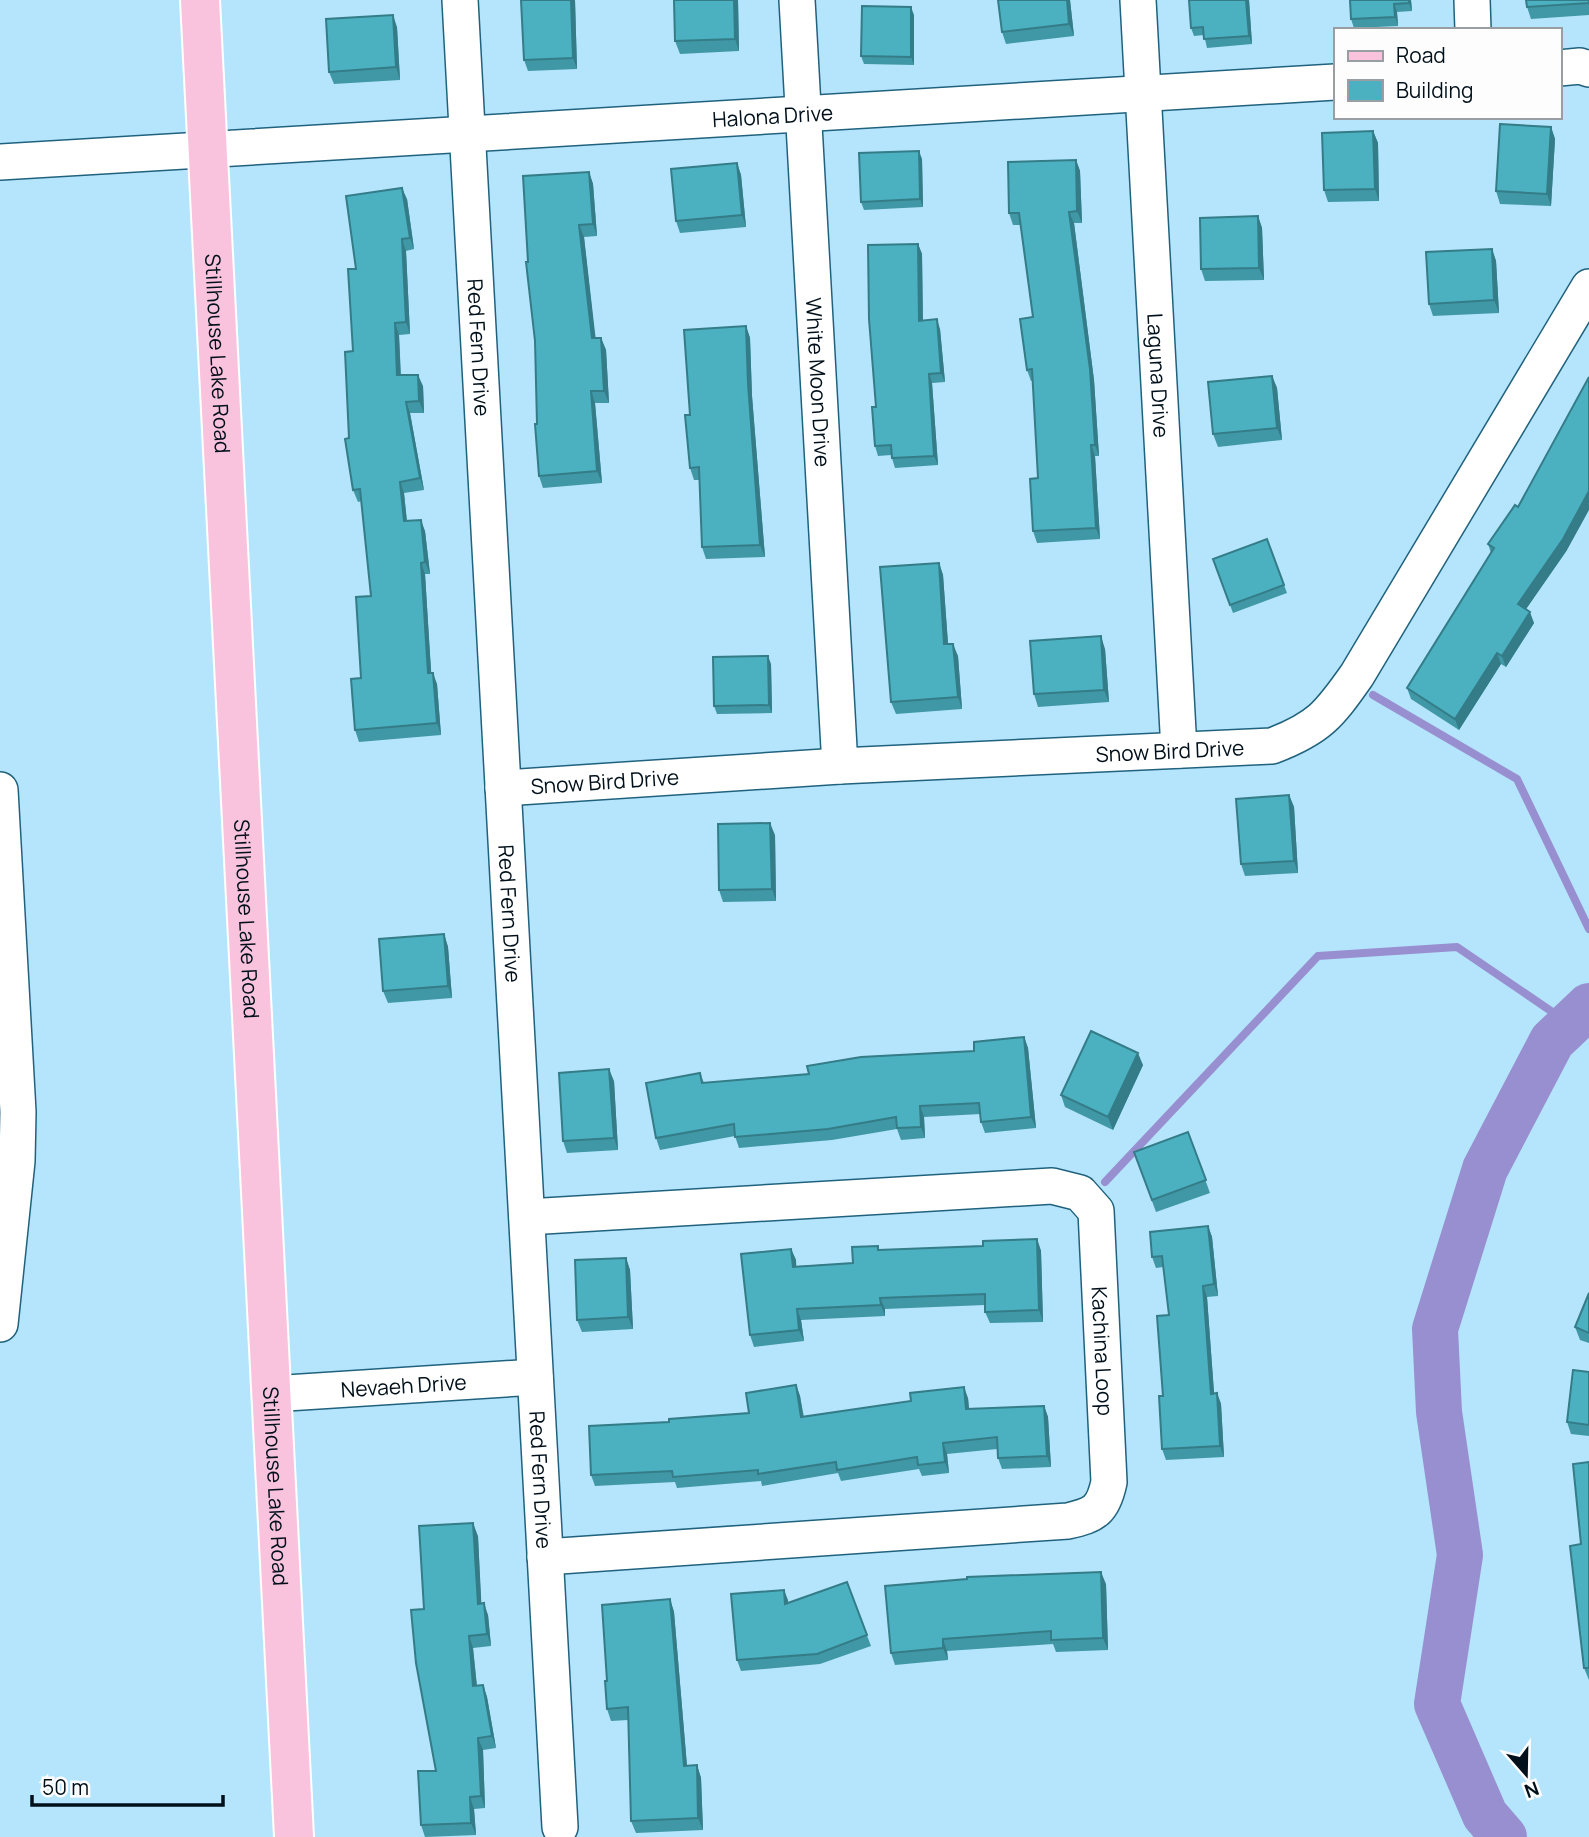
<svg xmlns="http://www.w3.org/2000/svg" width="1589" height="1837" font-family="Manrope,sans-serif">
<rect width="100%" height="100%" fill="#b5e5fc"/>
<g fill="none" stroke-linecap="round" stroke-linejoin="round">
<path stroke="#988fd1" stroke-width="8" d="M1373 695 1517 779 1589 929
M1105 1182 1318 956 1457 947 1570 1024"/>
<path stroke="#988fd1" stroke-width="46" d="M1504 1837 1485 1815 1437 1704 1460 1555 1439 1412 1435 1329 1485 1169 1552 1041 1589 1006"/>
<g stroke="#20627d" stroke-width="38">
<g id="minor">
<path id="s1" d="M460 0 560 1827"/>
<path id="s2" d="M797 0 840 766"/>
<path id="s3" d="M1138 0 1179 750"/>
<path d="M1472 0 1473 30"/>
<path d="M1559 68 1580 66 1589 69"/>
<path id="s4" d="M0 162 1335 82"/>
<path id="s5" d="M503 788 840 766 1272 746C1319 728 1329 715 1357 675L1589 287"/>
<path d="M0 790 18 1112 17 1161 0 1324"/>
<path id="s6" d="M527 1217 1052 1186 1080 1193 1096 1211 1109 1482C1103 1510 1095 1515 1068 1521L545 1557"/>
<path id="s7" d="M271 1394 535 1377"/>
</g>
</g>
<g stroke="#fff" stroke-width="42">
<g id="major">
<path id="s8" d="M200 0 294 1837"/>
</g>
</g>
<use href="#minor" stroke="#fff" stroke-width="35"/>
<use href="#major" stroke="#fac3dd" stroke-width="38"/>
</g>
<path fill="#4098a6" d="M521 0H575L577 69 528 71 524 60Z
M738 0 739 51 680 54 675 41Z
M998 0H1070L1074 36 1006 44 1002 32Z
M1249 0 1252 44 1207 48 1204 35 1194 36 1191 28Z
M1350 0H1411L1412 11 1397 12 1398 26 1354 28 1351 19Z
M1589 0V15L1531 19 1527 7Z
M914 15V65L864 64 861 56Z
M397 27 400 80 334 84 329 72Z
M1551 127 1555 139 1551 206 1500 204 1496 191Z
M1373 131 1378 143 1379 201 1328 202 1324 190Z
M922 159 923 207 864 210 861 202Z
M1076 160 1080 171 1082 223H1074L1094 380 1099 456H1095L1100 539 1037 543 1033 531 1038 478 1033 381H1031L1027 370 1033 317 1021 225H1013L1009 213Z
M737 163 741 175 746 227 680 233 676 221Z
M589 172 593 184 597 236 584 237 595 338H601L606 350 609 403H595L602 483 543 488 539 476 535 341 528 262Z
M407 199 414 249 406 251 410 334 399 335 401 375 423 386 424 413H410L424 490 404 493 407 521 425 531 430 574H425L431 673 437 684 441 735 359 742 355 730 371 596 362 501 358 502 353 490 349 438 356 269Z
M1258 216 1262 228 1264 280 1205 281 1201 269Z
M918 244 922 254 923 321 940 329 945 382 932 383 938 465 895 468 891 455 878 456 875 446 876 407Z
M1492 249 1496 261 1499 313 1433 316 1429 304Z
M746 326 750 338 752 396 765 557 706 559 702 547 700 480H694L690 468V415Z
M1272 376 1277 388 1282 440 1218 447 1213 434Z
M1267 539 1287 593 1233 613 1213 559Z
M1488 544 1567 550 1526 609 1534 623 1506 667 1501 664 1459 730 1411 699 1407 688 1491 553Z
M939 563 943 575 948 644 958 656 962 709 896 714 891 702Z
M1105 649 1109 702 1038 707 1034 694Z
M771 664 772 713 717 714 714 706Z
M1289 795 1294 807 1298 873 1245 876 1241 864Z
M775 835 776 901 723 902 719 890Z
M444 934 448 947 452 998 388 1003 383 991Z
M1024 1037 1028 1048 1036 1128 985 1133 981 1122V1114L924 1117 925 1138 901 1140 897 1129 832 1140 739 1148 735 1136 660 1150 656 1138 700 1073 704 1083 809 1074 974 1051Z
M1143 1065 1113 1130 1065 1107 1061 1095Z
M614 1081 618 1150 567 1153 563 1141Z
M1188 1132 1210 1193 1156 1212 1134 1152Z
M1208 1226 1212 1237 1218 1296 1207 1297 1214 1394 1217 1393 1221 1404 1224 1457 1166 1460 1162 1449 1163 1396 1169 1315 1163 1267 1156 1268 1152 1257Z
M1037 1239 1041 1251 1043 1322 990 1323 985 1312V1305L885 1309V1316L801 1320 804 1341 754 1347 750 1335 791 1249 796 1260V1266L853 1263 878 1246 879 1250 983 1246Z
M626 1258 630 1270 633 1329 582 1332 577 1320Z
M1589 1293V1343L1580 1340 1575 1327Z
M1589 1372V1436L1571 1434 1567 1422Z
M796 1385 800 1396 804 1417 968 1398 969 1409 1044 1406 1048 1417 1051 1467 1002 1469 998 1458 997 1449 947 1454 949 1473 922 1476 919 1469 841 1481 838 1473 762 1486 761 1481 677 1488 675 1482 595 1486 591 1475 669 1422 749 1413Z
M1589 1462V1680L1584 1668 1581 1544Z
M478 1536 481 1603 488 1615 491 1646 473 1648 477 1686 483 1685 487 1697 496 1748 483 1750 485 1808 474 1809 476 1835 425 1837 421 1825 436 1771 424 1609Z
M847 1582 871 1646 820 1664 741 1671 737 1660 784 1590 788 1603Z
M1106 1584 1108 1650 1056 1652 1053 1644 947 1651 948 1660 895 1665 891 1653Z
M670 1599 674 1612 687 1766 697 1765 701 1778 703 1830 636 1833 631 1821 628 1720 611 1721 607 1709V1681Z"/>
<path fill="#347c87" d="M571 0H575L577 69 573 58Z
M734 0H738L739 51 735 39Z
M1067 0H1070L1074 36 1069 24Z
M1246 0H1249L1252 44 1249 36Z
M1409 0H1411L1412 11 1409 3Z
M1394 4 1397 12 1398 26 1395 17Z
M911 7 914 15V65L911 57Z
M393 15 397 27 400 80 396 67Z
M1551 127 1555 139 1551 206 1547 194Z
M1373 131 1378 143 1379 201 1375 189Z
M919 151 922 159 923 207 920 199Z
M1076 160 1080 171 1082 223 1077 211Z
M737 163 741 175 746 227 742 215Z
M589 172 593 184 597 236 593 224Z
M402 188 407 199 414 249 410 238Z
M1069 212 1074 223 1094 380 1099 456 1095 445Z
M1258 216 1262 228 1264 280 1259 268Z
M579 225 584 237 597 350 592 338Z
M402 239 406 251 410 334 406 322Z
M918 244 922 254 923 331 919 321Z
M1492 249 1496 261 1499 313 1494 300Z
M937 319 940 329 945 382 941 373Z
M395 323 399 335 401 387 397 375Z
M746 326 750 338 752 396 765 557 760 545 748 384Z
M601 338 606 350 609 403 604 391Z
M929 374 932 383 938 465 934 456Z
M418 375 423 386 424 413 419 401Z
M1272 376 1277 388 1282 440 1277 428Z
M591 391 595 403 602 483 597 471Z
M406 402 410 413 424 490 420 478Z
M1091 445 1095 456 1100 539 1096 528Z
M400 482 404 493 408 533 404 521Z
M1589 491V510L1567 550 1522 615 1518 604Z
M421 520 425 531 430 574 425 562Z
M421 563 425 574 432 685 428 673Z
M939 563 943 575 949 657 944 644Z
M1530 612 1534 623 1506 667 1502 656Z
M1101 636 1105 649 1109 702 1104 690Z
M953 644 958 656 962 709 958 697Z
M1497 653 1501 664 1459 730 1455 719Z
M768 656 771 664 772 713 769 705Z
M433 673 437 684 441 735 437 723Z
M1289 795 1294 807 1298 873 1294 861Z
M770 823 775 835 776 901 772 889Z
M444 934 448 947 452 998 448 986Z
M1024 1037 1028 1048 1036 1128 1031 1117Z
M1138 1053 1143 1065 1113 1130 1108 1117Z
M609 1069 614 1081 618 1150 614 1138Z
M920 1106 924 1117 925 1138 921 1127Z
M1208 1226 1212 1237 1218 1296 1214 1284Z
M1037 1239 1041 1251 1043 1322 1039 1310Z
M791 1249 796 1260 797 1278 793 1267Z
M626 1258 630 1270 633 1329 628 1317Z
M1203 1286 1207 1297 1215 1405 1211 1394Z
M880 1298 885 1309V1316L881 1305Z
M797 1309 801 1320 804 1341 799 1330Z
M796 1385 800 1396 805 1429 801 1417Z
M964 1387 968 1398 970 1420 966 1409Z
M1217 1393 1221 1404 1224 1457 1220 1446Z
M1044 1406 1048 1417 1051 1467 1047 1456Z
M943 1443 947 1454 949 1473 945 1462Z
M473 1523 478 1536 482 1616 478 1604Z
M1101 1572 1106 1584 1108 1650 1103 1638Z
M784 1590 788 1600 789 1615 785 1604Z
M670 1599 674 1612 688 1778 684 1766Z
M484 1603 488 1615 491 1646 487 1634Z
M469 1636 473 1648 478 1698 473 1686Z
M943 1639 947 1651 948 1660 943 1648Z
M483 1685 487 1697 496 1748 492 1736Z
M478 1738 483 1750 485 1808 481 1796Z
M697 1765 701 1778 703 1830 698 1818Z
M470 1797 474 1809 476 1835 471 1823Z"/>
<path fill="#4bb1c1" stroke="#347c87" stroke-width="2" d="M521 0H571L573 58 524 60Z
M674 0H734L735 39 675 41Z
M998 0H1067L1069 24 1002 32Z
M1189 0H1246L1249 36 1204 39 1203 27 1191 28Z
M1350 0H1409V3L1394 4 1395 17 1351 19Z
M1526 0H1589V3L1527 7Z
M862 6 911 7V57L861 56Z
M393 15 396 67 329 72 326 19Z
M1500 124 1551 127 1547 194 1496 191Z
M1373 131 1375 189 1324 190 1322 133Z
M919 151 920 199 861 202 859 153Z
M1076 160 1077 211 1069 212 1090 369 1095 445H1091L1096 528 1033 531 1030 479 1038 478 1032 369 1027 370 1020 319 1033 317 1019 213H1009L1008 162Z
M737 163 742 215 676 221 671 169Z
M589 172 593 224 579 225 592 338H601L604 391H591L597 471 539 476 535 424H537L535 341 526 262H528L523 176Z
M402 188 410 238 402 239 406 322 395 323 397 375H418L419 401 406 402 420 478 400 482 404 521 421 520 425 562 421 563 428 673H433L437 723 355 730 351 679 361 678 356 597 371 596 360 489 353 490 345 439 349 438 345 352 353 351 348 269H356L346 196Z
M1258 216 1259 268 1201 269 1200 218Z
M918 244 919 321 937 319 941 373 929 374 934 456 892 458 891 445 875 446 872 407H876L869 319 868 245Z
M1492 249 1494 300 1429 304 1426 252Z
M746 326 748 384 760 545 702 547 699 467 690 468 685 415H690L684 330Z
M1272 376 1277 428 1213 434 1208 382Z
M1589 377V491L1563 539 1518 604 1530 612 1502 656 1497 653 1455 719 1407 688 1494 548 1488 544 1515 505 1518 507Z
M1267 539 1284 585 1230 605 1213 559Z
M939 563 944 644H953L958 697 891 702 880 567Z
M1101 636 1104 690 1034 694 1030 641Z
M768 656 769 705 714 706 713 657Z
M1289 795 1294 861 1241 864 1236 799Z
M770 823 772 889 719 890 718 824Z
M444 934 448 986 383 991 379 939Z
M1091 1031 1138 1053 1108 1117 1061 1095Z
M1024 1037 1031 1117 981 1122 979 1103 920 1106 921 1127 897 1128 896 1117 828 1129 735 1137 734 1124 656 1138 646 1083 700 1073 702 1083 809 1074 807 1066 861 1057 974 1051V1042Z
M609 1069 614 1138 563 1141 559 1073Z
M1188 1132 1206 1180 1152 1200 1134 1152Z
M1208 1226 1214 1284 1203 1286 1211 1394 1217 1393 1220 1446 1162 1449 1159 1396H1163L1157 1316 1169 1315 1162 1256 1152 1257 1150 1232Z
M1037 1239 1039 1310 985 1312V1294L880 1298 881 1305 797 1309 799 1330 750 1335 741 1254 791 1249 793 1267 853 1263 852 1247 878 1246V1250L983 1246V1241Z
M626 1258 628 1317 577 1320 575 1260Z
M1589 1293V1333L1575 1327Z
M1573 1370 1589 1372V1425L1567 1422Z
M796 1385 801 1417 911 1401 910 1393 964 1387 966 1409 1044 1406 1047 1456 998 1458 997 1437 943 1443 945 1462 918 1465 917 1457 837 1470 836 1462 758 1474V1470L673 1477 672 1471 591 1475 589 1426 669 1422V1419L749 1413 746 1393Z
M1589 1462V1668H1584L1570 1546 1581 1544 1573 1464Z
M473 1523 478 1604 484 1603 487 1634 469 1636 473 1686 483 1685 492 1736 478 1738 481 1796 470 1797 471 1823 421 1825 418 1771H436L416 1663 411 1610 424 1609 419 1526Z
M1101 1572 1103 1638 1051 1640V1631L943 1639V1648L891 1653 885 1586 967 1579V1577Z
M847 1582 867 1635 817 1654 737 1660 731 1594 784 1590 785 1604Z
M670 1599 684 1766 697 1765 698 1818 631 1821 628 1707 607 1709 605 1681H607L602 1605Z"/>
<g text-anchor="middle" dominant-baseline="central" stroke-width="7" stroke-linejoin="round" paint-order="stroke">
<g font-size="21" fill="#00101a" stroke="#fdfdfd">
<text stroke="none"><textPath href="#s4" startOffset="774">Halona Drive</textPath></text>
<text stroke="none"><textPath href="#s1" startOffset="348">Red Fern Drive</textPath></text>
<text stroke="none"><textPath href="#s8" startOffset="354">Stillhouse Lake Road</textPath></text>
<text stroke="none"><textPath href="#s3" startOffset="376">Laguna Drive</textPath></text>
<text stroke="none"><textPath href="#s2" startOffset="383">White Moon Drive</textPath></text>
<text stroke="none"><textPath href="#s5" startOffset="668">Snow Bird Drive</textPath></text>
<text stroke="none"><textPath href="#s5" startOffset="102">Snow Bird Drive</textPath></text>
<text stroke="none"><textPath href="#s1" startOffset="915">Red Fern Drive</textPath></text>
<text stroke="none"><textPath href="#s8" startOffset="920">Stillhouse Lake Road</textPath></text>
<text stroke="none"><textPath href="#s6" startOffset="719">Kachina Loop</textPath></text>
<text stroke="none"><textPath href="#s7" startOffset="133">Nevaeh Drive</textPath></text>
<text stroke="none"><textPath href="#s1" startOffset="1482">Red Fern Drive</textPath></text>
<text stroke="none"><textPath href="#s8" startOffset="1488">Stillhouse Lake Road</textPath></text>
</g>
</g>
<rect x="1334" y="28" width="228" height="91" fill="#fdfdfd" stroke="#989ea2" stroke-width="2"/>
<rect x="1348" y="51" width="35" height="10" fill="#fac3dd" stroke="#989ea2" stroke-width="2"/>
<text x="1396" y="63" font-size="21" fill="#00101a">Road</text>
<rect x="1348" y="80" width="35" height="21" fill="#4bb1c1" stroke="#989ea2" stroke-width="2"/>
<text x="1396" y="98" font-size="21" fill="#00101a">Building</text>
<g transform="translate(1526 1774) rotate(160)" stroke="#fdfdfd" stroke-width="5" paint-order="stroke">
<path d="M0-5L12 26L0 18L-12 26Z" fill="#00101a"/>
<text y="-10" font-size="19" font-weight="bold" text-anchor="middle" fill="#00101a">N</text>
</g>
<path d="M32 1795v10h191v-10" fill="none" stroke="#00101a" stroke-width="3.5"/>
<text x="42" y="1795" font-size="21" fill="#00101a" stroke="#fdfdfd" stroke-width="5" paint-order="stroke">50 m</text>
</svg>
